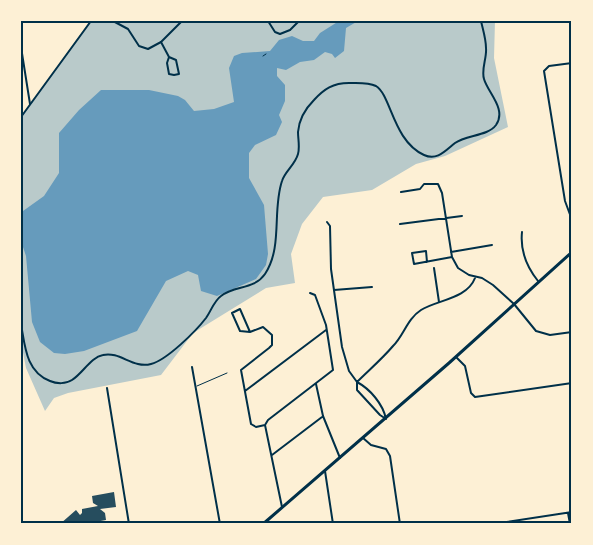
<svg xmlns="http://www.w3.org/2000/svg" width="593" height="545" font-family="Overpass,sans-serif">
<rect width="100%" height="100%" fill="#fdf0d5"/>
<path fill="#b9caca" d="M90 21H495L494 58 508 127 445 156 416 164 372 190 323 197 302 224 291 254 295 283 266 288 193 333 161 375 68 393 54 398 45 411 26 368 21 342V117Z"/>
<path fill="#669bbc" d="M339 21H358L346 28 344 51 335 58 332 54 325 52 314 60 300 62 286 70 277 68V76L285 85V101L279 115 282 122 276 135 255 145 249 153V178L264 205 268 254 266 265 256 279 217 296 201 291 198 275 188 271 166 281 137 331 84 351 65 354 54 353 40 342 32 322 26 256 21 241V217L23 211 44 196 59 173V133L79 110 101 90H149L178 96 185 100 194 111 214 109 234 102 229 68 234 56 242 53 270 51 279 40 292 36 303 41H314L320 33Z"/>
<path fill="#264d5e" d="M114 492 116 507 100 509 105 513 106 520 84 524H60L76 510 80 515 82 513V509L98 506 93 503 92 496Z"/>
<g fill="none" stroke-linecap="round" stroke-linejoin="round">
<path stroke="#003049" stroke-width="1" d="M263 56 266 54"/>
<path stroke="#003049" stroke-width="1" d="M197 386 227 373"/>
<path stroke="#003049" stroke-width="2" d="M113 21 128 29 139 46 148 49 161 42 182 21
M268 21 275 32 280 34 290 30 299 21
M161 42 169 57 176 60 179 74 174 75 169 74 167 63 169 57
M21 47 30 104
M572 63 549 66 544 71 565 201 572 220
M401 192 420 189 424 184H438L442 193 452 257 458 268 469 275 482 278 493 285 514 304 536 331 550 335 572 332
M327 222 330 226 331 269 342 347 349 371 357 382V390L380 415 386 419
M400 224 462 216
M522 232C520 251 526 266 538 281
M451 252 492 245
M427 262 426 251 412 253 414 264 452 257
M434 268 439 302
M334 290 372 287
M21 324C25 346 26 372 50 381 57 384 66 384 72 380 83 373 91 357 103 355 120 351 133 369 151 364 167 360 196 331 206 318 211 311 214 301 221 296 235 285 254 290 265 274 283 247 272 210 282 181 285 171 295 165 298 154 300 147 298 139 298 132 299 120 306 108 314 100 324 89 333 83 349 83 357 83 368 82 376 86 391 95 393 141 424 155 437 161 445 151 455 143 466 135 488 136 496 125 507 109 488 93 484 79 481 69 487 58 486 48 486 39 483 30 481 21
M250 332 240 309 232 313 240 331 250 332 263 327 272 335V345L269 348 241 370 251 424 256 427 265 425
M456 357 465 366 471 393 475 397 572 383
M192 367 220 524
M357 382C369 370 382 359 393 346 404 335 407 319 421 310 437 300 467 299 475 278
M357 382C370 389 383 404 386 419
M316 384 323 416 340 458
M107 388 129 524
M245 391 326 330
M265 425 268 420 333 370 326 325 315 295 310 293
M265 425 282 507
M363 438 371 445 386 449 390 456 400 524
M272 455 322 417
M325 471 333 524
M568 513 570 524
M493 524 572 512"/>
<path stroke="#003049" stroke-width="2" d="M21 117 91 21"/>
<path stroke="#003049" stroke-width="3" d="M263 524 449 363 572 252"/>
</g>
<rect width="593" height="545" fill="none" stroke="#fdf0d5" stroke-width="45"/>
<rect x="22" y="22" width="548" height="500" fill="none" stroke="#003049" stroke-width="2"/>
</svg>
